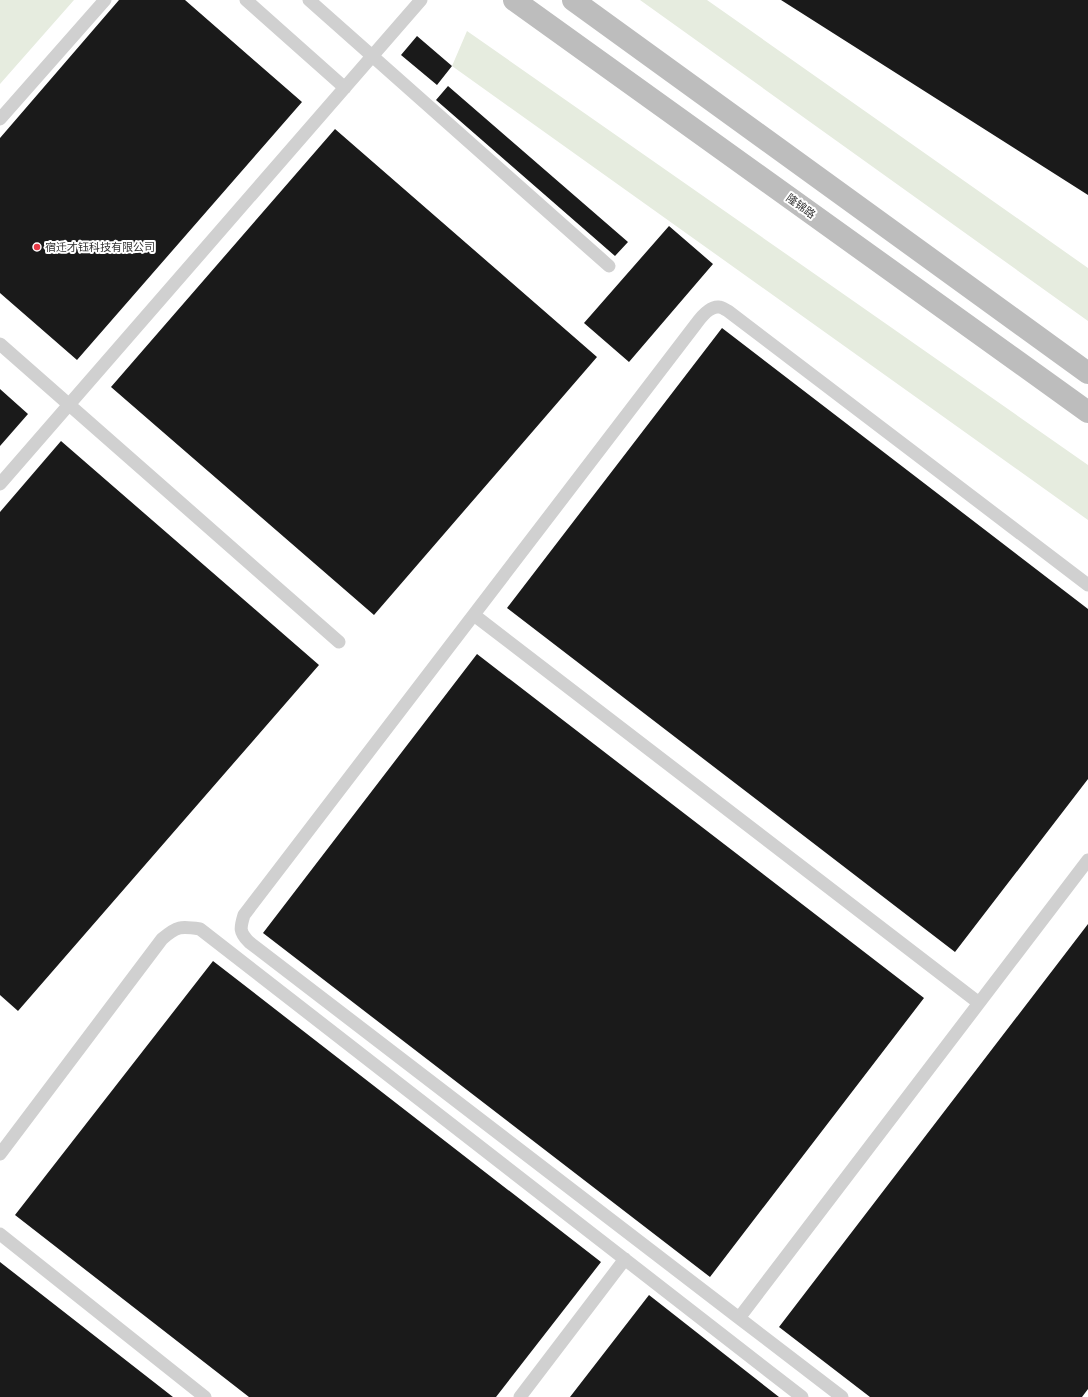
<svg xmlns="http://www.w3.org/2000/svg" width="1088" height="1397" font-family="Arial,'Noto Sans SC',sans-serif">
<rect width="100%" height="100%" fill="#fff"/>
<path fill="#e6ecdf" d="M0 0H74L0 84Z
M640 0H707L1088 268V321Z
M467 31 1088 465V520L452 66Z"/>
<path fill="#1a1a1a" d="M119 0H185L302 102 77 360 0 293V138Z
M781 0H1088V195Z
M417 36 452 66 437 85 401 55Z
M448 86 628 242 615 256 436 100Z
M335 129 597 357 374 615 111 387Z
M669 226 713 264 629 362 584 323Z
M722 328 1088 609V779L955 952 507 608Z
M0 389 28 414 0 446Z
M61 441 319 665 18 1011 0 995V512Z
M477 654 924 998 710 1277 263 933Z
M1088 924V1389L1082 1397H870L779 1327Z
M213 961 601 1262 496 1397H249L15 1215Z
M0 1262 173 1397H0Z
M649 1295 779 1397H570Z"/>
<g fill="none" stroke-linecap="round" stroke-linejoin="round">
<path stroke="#d0d0d0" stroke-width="13" d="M246 0 345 88
M309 0 609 266
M0 119 105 0
M0 344 339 642
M0 484 421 0
M474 615 979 1003
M0 1154 162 939C177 926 181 926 200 929L802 1397
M0 1234 205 1397
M739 1318 249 942C239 932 240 928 244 915L696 324C701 317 710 306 719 307 722 307 726 310 728 311L1088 585
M520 1397 625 1259
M842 1397 739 1318 1088 860"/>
<path stroke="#bdbdbd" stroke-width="22" d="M514 0 1088 412
M573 0 1088 373"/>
</g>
<circle fill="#e63946" stroke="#fff" stroke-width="1.5" cx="37" cy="247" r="4"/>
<g text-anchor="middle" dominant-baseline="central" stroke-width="4" stroke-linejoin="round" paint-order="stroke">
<g font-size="11" fill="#333" stroke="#fff">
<text transform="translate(801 206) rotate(36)">隆锦路</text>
</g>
<g font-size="11" fill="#333" stroke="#fff" text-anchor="start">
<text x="45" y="247">宿迁才钰科技有限公司</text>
</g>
</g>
</svg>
